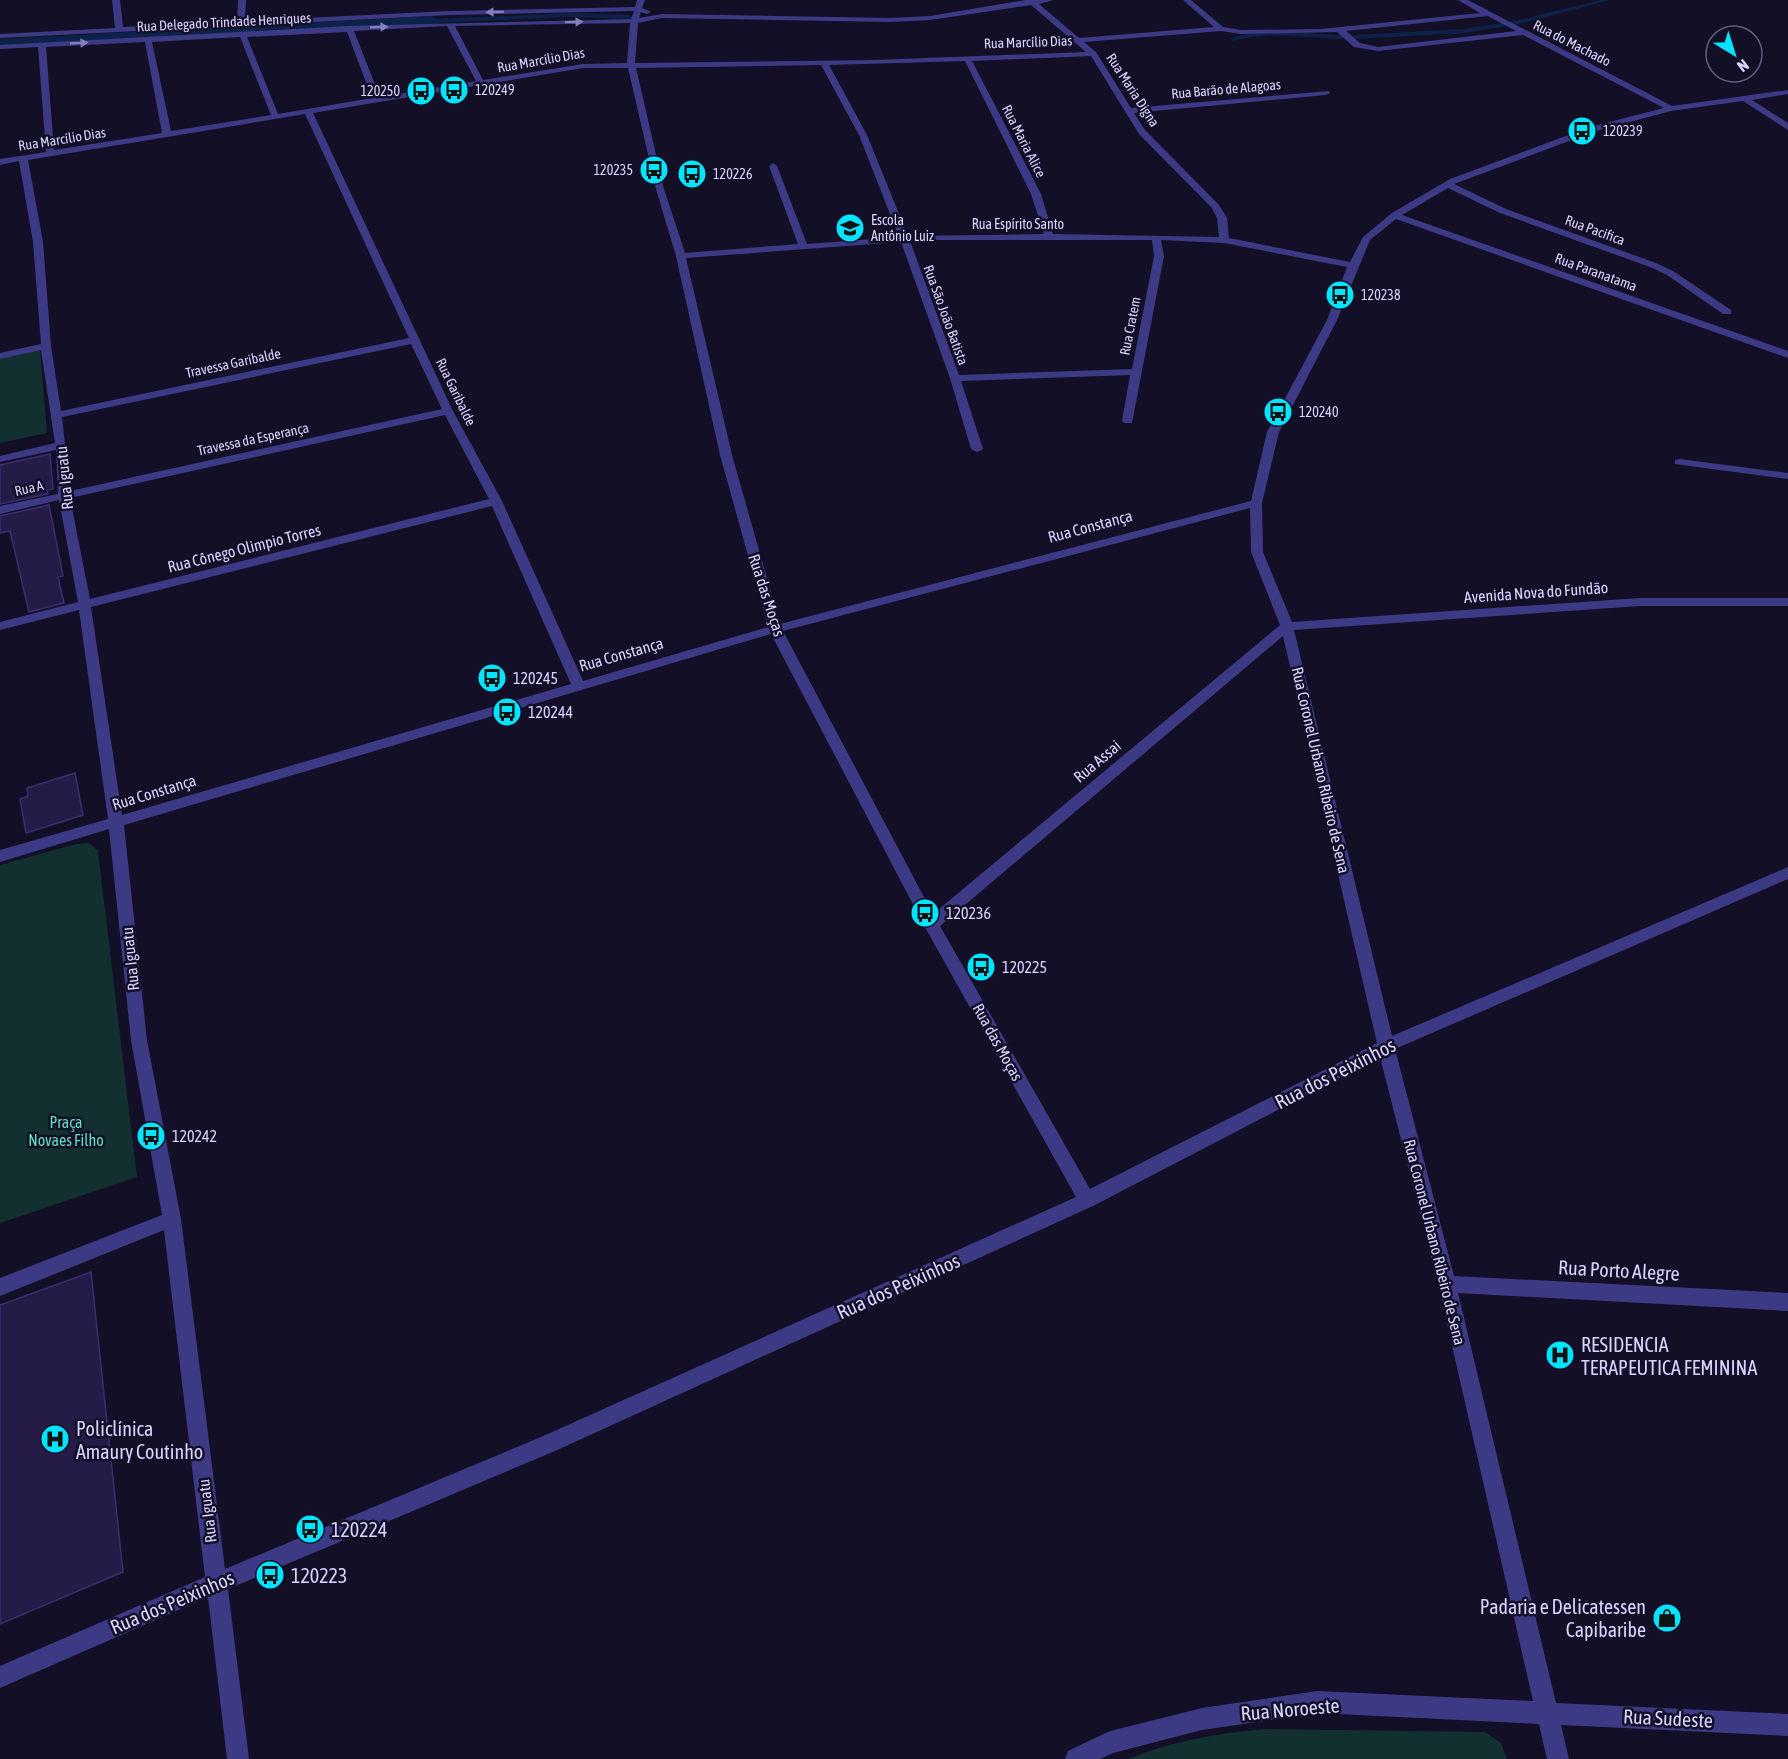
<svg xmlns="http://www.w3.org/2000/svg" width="1788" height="1759" font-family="'Asap Condensed',sans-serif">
<rect width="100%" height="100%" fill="#130f26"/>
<path fill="#12302f" d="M40 350 47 433 0 443V358Z
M89 843 98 851 137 1177 0 1223V865L76 844Z
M1265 1729 1485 1732 1501 1743 1507 1759H1128C1171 1741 1220 1733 1265 1729Z"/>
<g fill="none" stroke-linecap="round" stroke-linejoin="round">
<path fill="#0c2248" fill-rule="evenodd" d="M1601 0H1610L1515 25 1464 33 1354 39 1351 37 1354 35 1464 29 1515 21Z
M574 13 630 15 633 17 630 19 574 17 432 23 429 21 432 19Z
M1273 31 1341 35 1344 37 1341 39C1304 37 1269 31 1233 41L1230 39 1246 34Z"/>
<path fill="#0c2248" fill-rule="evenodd" d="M432 16 441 21 438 25 0 49V39Z"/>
</g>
<path fill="#241b47" stroke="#3b2d73" stroke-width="1.5" d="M50 454 53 489 47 490 48 494 0 504V465Z
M49 505 63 576 58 577 64 603 29 612 10 531 0 533V516Z
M75 773 83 815 26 833 20 799 28 796 27 788Z
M91 1272 123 1572 0 1624V1305Z"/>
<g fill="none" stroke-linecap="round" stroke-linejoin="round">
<path fill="#3d3a85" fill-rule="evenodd" d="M112 0H120L123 27 237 22 238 0H246L245 21 449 11 635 7 637 0H645L642 8 651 12 647 14 641 12 639 18 662 14 890 18 930 16 1026 0H1054L1039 4 1079 38 1214 27 1183 0H1191L1223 27 1241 30 1321 29 1480 13 1458 0H1468L1672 106 1788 90V94L1752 100 1788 123V130L1743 101 1671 111 1596 131 1454 184 1506 209 1656 263 1673 271 1731 310V314H1723L1667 275 1650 267 1500 213 1448 188 1402 215 1788 351V358L1396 219 1370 240 1337 320 1279 432 1262 503 1263 552 1292 622 1640 598H1788V606H1640L1294 630 1392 1036 1788 867V879L1395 1049 1454 1276 1788 1293V1311L1458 1293 1556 1703 1788 1714V1736L1561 1725 1569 1759H1547L1539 1724 1317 1713 1202 1730 1113 1753 1100 1759H1065L1068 1751 1110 1731 1202 1708 1317 1691 1533 1701 1438 1284 1380 1057 1093 1206 555 1451 228 1589 249 1759H227L208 1597 0 1688V1666L205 1577 164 1230 0 1296V1278L162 1215 131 1040 109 829 0 862V850L108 819 79 610 0 630V622L78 602 59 500 0 514V506L58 494 56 450 0 462V456L55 443 41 350 0 359V353L41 344 33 242 19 161 0 165V159L46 152 38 47 0 49V45L349 26 631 19 634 11 449 15 0 38V34L115 28ZM1031 5 1086 52 874 60 635 63 638 23 662 18 890 22 930 20ZM1488 16 1516 31 1378 47 1360 43 1346 31ZM630 23 627 63 583 64 483 80 455 26ZM447 26 476 81 380 97 354 31ZM1221 31 1241 34 1337 32 1354 47 1378 51 1523 35 1664 108 1590 127 1450 179 1392 213 1363 237 1350 262 1229 238 1227 218 1219 205 1145 130 1134 113 1326 95 1330 93 1329 91 1131 108 1096 52 1084 42ZM347 32 372 98 278 114 247 37ZM240 37 271 115 171 131 152 42ZM145 42 162 133 54 150 46 47ZM1091 56 1139 134 1212 208 1217 218 1219 237 1053 234 1041 194 972 61ZM965 61 1031 194 1044 234 908 236 867 135 829 65ZM821 65 859 135 899 237 807 244 777 166 773 163 769 166 798 244 685 253 664 189 636 68ZM583 68H628L656 189 676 256 720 455 768 627 583 681 502 501 453 411 313 113ZM305 114 409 338 61 411 51 346 43 242 28 160ZM932 240H1152L1154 256 1132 369 959 375 910 241ZM1161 240 1224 243 1347 267 1327 320 1267 432 1251 501 780 624 732 455 686 258 901 242 950 378 971 449 977 452 983 449 961 381 1130 375 1122 421 1124 423H1132L1164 256ZM411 344 442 409 70 491 62 417ZM445 415 489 499 90 599 70 498ZM492 506 571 684 122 815 91 607ZM1250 508 1251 552 1280 625 933 914 783 631ZM771 634 926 929 1076 1197 541 1437 225 1569 181 1219 147 1040 124 825ZM1283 636 1377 1043 1090 1189 940 926Z
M1679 459 1788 473V479L1675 464V460Z"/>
</g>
<defs><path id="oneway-solid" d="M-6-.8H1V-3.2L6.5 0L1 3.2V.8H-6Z" transform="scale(1.5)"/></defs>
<g fill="#837fbc">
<use href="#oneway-solid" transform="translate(495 12) rotate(179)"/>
<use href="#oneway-solid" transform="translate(574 22) rotate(-1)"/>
<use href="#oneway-solid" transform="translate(379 27) rotate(-2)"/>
<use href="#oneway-solid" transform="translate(79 43) rotate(-3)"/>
</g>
<defs>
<g id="bus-disc" transform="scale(1.5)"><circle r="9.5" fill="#00e5ff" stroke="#130f26"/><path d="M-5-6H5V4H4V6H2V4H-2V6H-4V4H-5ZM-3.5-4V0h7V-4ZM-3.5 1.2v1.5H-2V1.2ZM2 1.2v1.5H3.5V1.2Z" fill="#111"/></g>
<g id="school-disc" transform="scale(1.5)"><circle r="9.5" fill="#00e5ff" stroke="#130f26"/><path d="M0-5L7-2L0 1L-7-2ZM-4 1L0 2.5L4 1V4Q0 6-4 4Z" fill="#111"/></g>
<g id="hospital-disc" transform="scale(1.5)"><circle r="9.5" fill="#00e5ff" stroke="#130f26"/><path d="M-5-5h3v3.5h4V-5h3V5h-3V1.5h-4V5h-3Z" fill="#111"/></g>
<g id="shop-disc" transform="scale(1.5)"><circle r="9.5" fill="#00e5ff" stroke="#130f26"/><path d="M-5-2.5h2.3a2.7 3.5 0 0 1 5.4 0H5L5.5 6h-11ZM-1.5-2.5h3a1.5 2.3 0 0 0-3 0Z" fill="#111"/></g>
</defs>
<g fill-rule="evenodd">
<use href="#bus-disc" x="454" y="90"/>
<use href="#bus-disc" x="421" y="91"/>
<use href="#bus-disc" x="1582" y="131"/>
<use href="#bus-disc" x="654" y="170"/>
<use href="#bus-disc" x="692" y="174"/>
<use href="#school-disc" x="850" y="228"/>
<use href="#bus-disc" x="1340" y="295"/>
<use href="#bus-disc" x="1278" y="412"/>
<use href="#bus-disc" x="492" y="678"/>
<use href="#bus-disc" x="507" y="712"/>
<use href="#bus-disc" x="925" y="913"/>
<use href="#bus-disc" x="981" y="967"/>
<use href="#bus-disc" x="151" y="1136"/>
<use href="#hospital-disc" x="1560" y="1355"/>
<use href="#hospital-disc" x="55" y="1439"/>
<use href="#bus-disc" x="310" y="1529"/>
<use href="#bus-disc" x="270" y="1575"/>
<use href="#shop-disc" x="1667" y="1618"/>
</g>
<g text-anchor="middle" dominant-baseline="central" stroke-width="5" stroke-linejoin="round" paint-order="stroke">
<g font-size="14" fill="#d9d4ff" stroke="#130f26">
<text transform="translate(224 22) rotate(-3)">Rua Delegado Trindade Henriques</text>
<text transform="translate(1028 42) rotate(-2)">Rua Marcílio Dias</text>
<text transform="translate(1572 43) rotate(27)">Rua do Machado</text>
<text transform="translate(541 60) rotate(-10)">Rua Marcílio Dias</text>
<text transform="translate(1226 89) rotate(-5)">Rua Barão de Alagoas</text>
<text transform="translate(1133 90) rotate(57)">Rua Maria Digna</text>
<text transform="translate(62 139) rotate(-9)">Rua Marcílio Dias</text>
<text transform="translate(1024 141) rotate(63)">Rua Maria Alice</text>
<text x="1018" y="224">Rua Espírito Santo</text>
<text transform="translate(1595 230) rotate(20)">Rua Pacifica</text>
<text transform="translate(1596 272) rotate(20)">Rua Paranatama</text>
<text transform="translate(946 315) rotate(70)">Rua São João Batista</text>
<text transform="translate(1130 326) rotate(-79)">Rua Cratem</text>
<text transform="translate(233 363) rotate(-12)">Travessa Garibalde</text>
<text transform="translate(456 392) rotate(64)">Rua Garibalde</text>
<text transform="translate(253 439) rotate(-12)">Travessa da Esperança</text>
<text transform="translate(29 488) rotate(-13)">Rua A</text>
</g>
<g font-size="14" fill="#d9d4ff" stroke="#130f26" text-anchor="start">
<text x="475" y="90">120249</text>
<text x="400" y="91" text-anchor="end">120250</text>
<text x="1603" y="131">120239</text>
<text x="633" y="170" text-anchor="end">120235</text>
<text x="713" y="174">120226</text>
<text x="871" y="220">Escola<tspan x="871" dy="16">Antônio Luiz</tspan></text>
<text x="1361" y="295">120238</text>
<text x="1299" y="412">120240</text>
</g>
<g font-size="16" fill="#d9d4ff" stroke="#130f26">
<text transform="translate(64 478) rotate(-96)">Rua Iguatu</text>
<text transform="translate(1090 526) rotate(-15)">Rua Constança</text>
<text transform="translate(244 548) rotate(-14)">Rua Cônego Olimpio Torres</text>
<text transform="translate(1536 592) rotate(-4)">Avenida Nova do Fundão</text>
<text transform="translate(767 595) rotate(72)">Rua das Moças</text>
<text transform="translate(621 654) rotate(-16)">Rua Constança</text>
<text transform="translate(1097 761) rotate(-40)">Rua Assai</text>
<text transform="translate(1321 770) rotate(77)">Rua Coronel Urbano Ribeiro de Sena</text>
<text transform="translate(154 792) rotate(-17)">Rua Constança</text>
<text transform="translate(130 959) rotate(-96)">Rua Iguatu</text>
<text transform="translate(998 1042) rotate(61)">Rua das Moças</text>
<text transform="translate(1435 1242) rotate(76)">Rua Coronel Urbano Ribeiro de Sena</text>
<text transform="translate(207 1511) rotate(-97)">Rua Iguatu</text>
</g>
<g font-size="16" fill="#d9d4ff" stroke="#130f26" text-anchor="start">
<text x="513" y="678">120245</text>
<text x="528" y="712">120244</text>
<text x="946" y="913">120236</text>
<text x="1002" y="967">120225</text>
<text x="172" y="1136">120242</text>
</g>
<g font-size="16" fill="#5fe0c0" stroke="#130f26">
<text x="66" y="1122">Praça<tspan x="66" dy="18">Novaes Filho</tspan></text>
</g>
<g font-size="20" fill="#d9d4ff" stroke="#130f26">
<text transform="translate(1335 1073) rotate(-27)">Rua dos Peixinhos</text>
<text transform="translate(1619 1270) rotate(3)">Rua Porto Alegre</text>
<text transform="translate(898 1286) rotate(-24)">Rua dos Peixinhos</text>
<text transform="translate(172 1602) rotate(-23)">Rua dos Peixinhos</text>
<text transform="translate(1290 1709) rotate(-5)">Rua Noroeste</text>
<text transform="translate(1668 1718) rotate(3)">Rua Sudeste</text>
</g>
<g font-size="20" fill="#d9d4ff" stroke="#130f26" text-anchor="start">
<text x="1581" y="1344">RESIDENCIA<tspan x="1581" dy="23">TERAPEUTICA FEMININA</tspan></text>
<text x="76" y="1428">Policlínica<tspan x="76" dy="23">Amaury Coutinho</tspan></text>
<text x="331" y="1529">120224</text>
<text x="291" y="1575">120223</text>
<text x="1646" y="1606" text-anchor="end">Padaria e Delicatessen<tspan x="1646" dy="23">Capibaribe</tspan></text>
</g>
</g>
<g transform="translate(1734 54) rotate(142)"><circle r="28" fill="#130f26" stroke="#625e7d" stroke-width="1.5"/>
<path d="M0-4.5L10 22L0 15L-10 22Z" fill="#00e5ff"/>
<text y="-9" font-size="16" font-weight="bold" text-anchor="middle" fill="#d9d4ff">N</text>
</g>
</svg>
